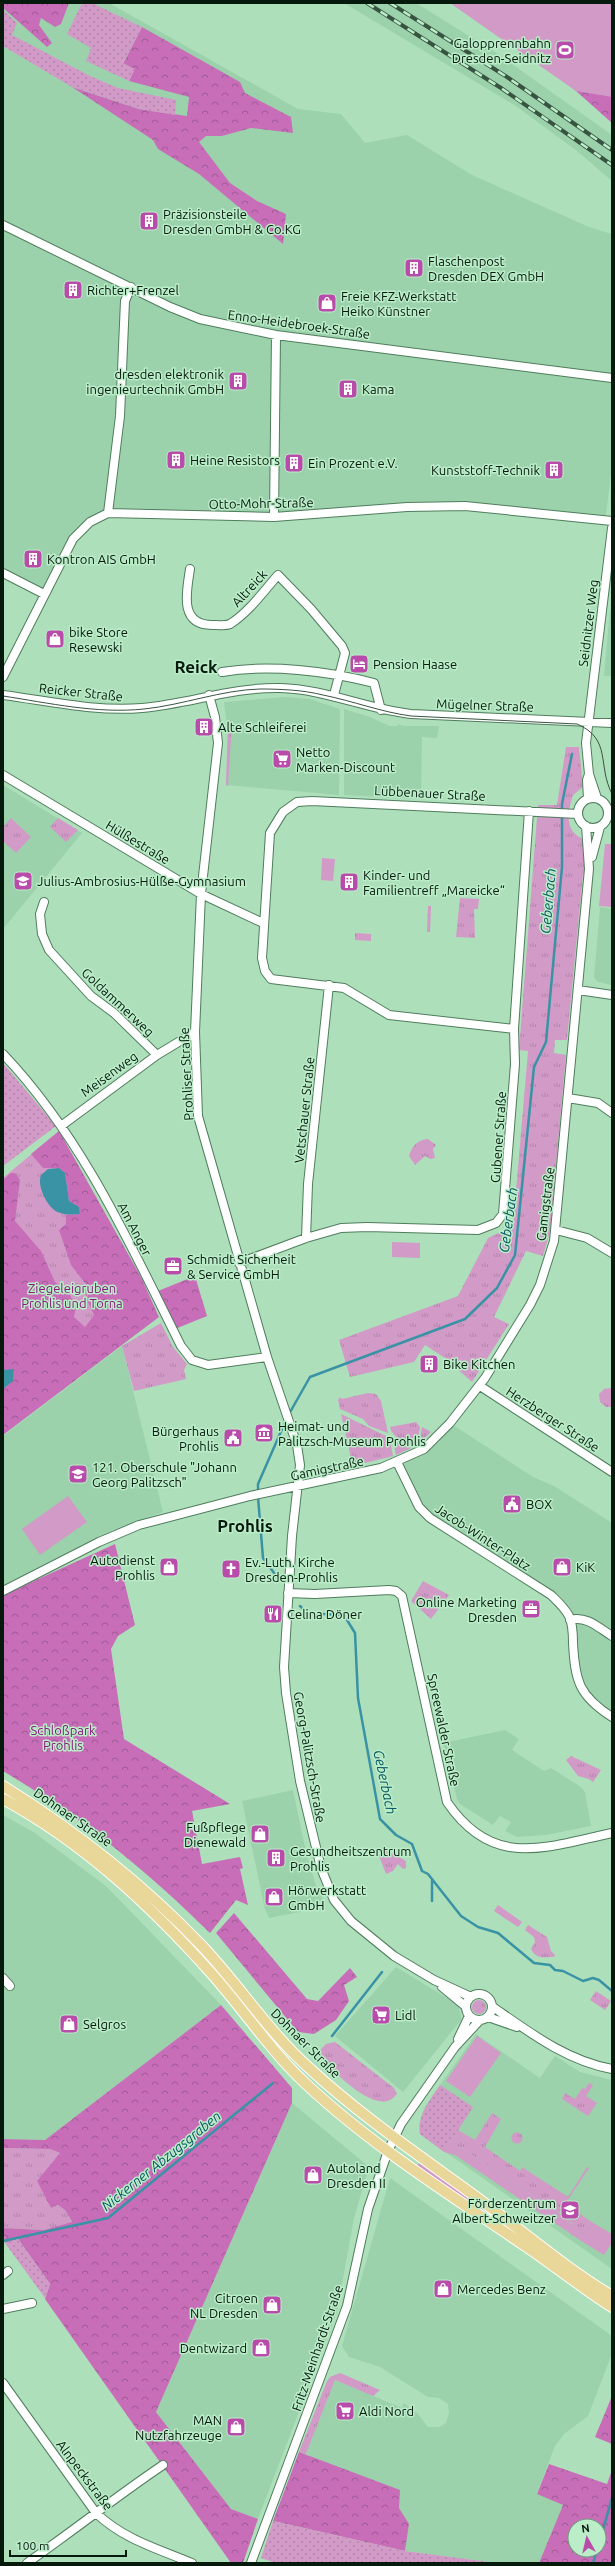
<svg xmlns="http://www.w3.org/2000/svg" width="615" height="2566" font-family="Ubuntu,sans-serif">
<defs>
<pattern id="grass-tufts" width="24" height="20" patternUnits="userSpaceOnUse"><rect width="24" height="20" fill="#d29ac7"/><path d="M3 7l-1-3M5 7V3M7 7l1-3M15 17l-1-3M17 17v-4M19 17l1-3" fill="none" stroke="#b384aa"/></pattern>
<pattern id="forest-crowns" width="20" height="18" patternUnits="userSpaceOnUse"><rect width="20" height="18" fill="#c86eb9"/><path d="M2 6a3 3 0 1 1 6 0M12 15a3 3 0 1 1 6 0" fill="none" stroke="#a05a95"/></pattern>
<pattern id="garden-dots" width="8" height="8" patternUnits="userSpaceOnUse"><rect width="8" height="8" fill="#d29ac7"/><path d="M2 2h.1M6 6h.1" fill="none" stroke="#b384aa" stroke-width="1.8" stroke-linecap="round"/></pattern>
</defs>
<rect width="100%" height="100%" fill="#aedfbb"/>
<path fill="#9bd2ab" d="M3 3H109L298 109 341 114 365 143 407 135 472 175 589 227 612 234V467L605 522 465 506 274 517 108 513 73 539 44 594 3 573Z
M344 3H416L495 52 612 135V181L577 151 516 106Z
M610 609H612V676H604Z
M285 697 310 699 340 709 339 795 226 785 229 743 224 702Z
M344 709 370 717 390 726H398V724L404 726H439L437 738 422 737 421 799 344 795Z
M3 785 82 833 3 929Z
M600 907 612 909V985L598 982 594 977Z
M122 1346 163 1512 113 1530 3 1585V1436Z
M450 1423 533 1477 554 1486 612 1523V1717L579 1687 573 1637 563 1607 430 1518 397 1462 411 1457Z
M505 1730 519 1739 512 1750 544 1771 551 1768 581 1787 585 1792 591 1826 546 1835 517 1837 505 1831 511 1822 500 1816 493 1825 460 1804 457 1799 443 1743Z
M293 1790 306 1852 315 1883 323 1899 300 1912 269 1918 265 1909 242 1801Z
M3 1815 35 1833 106 1886 221 2005 45 2140 3 2139Z
M396 1967 452 2001 459 2007 461 2016V2020L403 2092 335 2036Z
M476 2034 540 2078 555 2056 580 2072 612 2080V2269L420 2134 419 2125 424 2108Z
M292 2103 369 2167 354 2218 337 2312 258 2519 231 2509 156 2412Z
M390 2178 612 2336V2354L588 2416 564 2434 555 2446 537 2493 563 2505 539 2563H497L405 2551 409 2524 399 2508 306 2454 335 2380 402 2408 404 2403 418 2414 428 2427H439L446 2423 449 2413 448 2404 439 2398 428 2397 380 2367 349 2357 342 2346Z"/>
<path fill="url(#grass-tufts)" d="M228 721H232L228 786 226 785Z
M566 747H579L583 787 573 795C567 813 564 833 586 840V875L583 874 567 1040H555L554 1053 566 1055 550 1231 543 1256 526 1251 494 1317 509 1324 472 1382 445 1358 425 1345 414 1362 350 1377 339 1340 458 1296 488 1238 513 1226 528 1051 519 1050 538 805H557Z
M11 818 31 837 16 853 3 841V827Z
M58 818 78 830 66 842 50 827Z
M460 898 479 899 478 909H474L475 938 456 937Z
M428 906H431L430 932H427Z
M355 933 371 934V941L355 940Z
M59 1131 142 1279 3 1433V1178Z
M428 1139 436 1145 433 1149 435 1158 430 1159 425 1156 415 1165 409 1156C412 1146 417 1140 428 1139Z
M161 1323 173 1347 187 1364 184 1370 186 1379 134 1391 122 1346Z
M612 1388V1407H606L600 1402 599 1394 604 1389Z
M368 1393 376 1394 381 1401 388 1433 369 1426 363 1419 340 1409 338 1400 340 1397 342 1399Z
M341 1414 386 1436 390 1441 393 1456 353 1466Z
M416 1422 420 1427 418 1441 414 1444C405 1443 392 1437 390 1427Z
M422 1427 431 1432 421 1441 420 1440Z
M393 1440H395L411 1448 396 1455Z
M423 1581 449 1595 431 1619 411 1601Z
M571 1756 601 1770 593 1782 589 1779 578 1776 566 1760Z
M387 1850 406 1861V1868L403 1869 398 1864 393 1871 386 1874 379 1856 381 1852Z
M528 1925 547 1937 551 1951 555 1955 554 1957C543 1957 537 1960 531 1949L535 1942 534 1937 525 1930Z
M596 1991 611 2001 605 2010 590 2000Z
M472 2007a7 7 0 1 1 14 0a7 7 0 1 1-14 0Z
M335 2042 394 2088 397 2094C395 2096 392 2099 390 2100 369 2110 329 2067 317 2053L326 2044Z
M589 2083 593 2085 586 2096 597 2103 588 2116 562 2099 565 2093 575 2099 582 2088 585 2089Z
M492 2113 501 2119 485 2147 520 2171 522 2167 568 2197 587 2167 589 2168 559 2213 460 2147 455 2155 444 2152 458 2130 475 2140Z
M511.5 2138a5.5 5.5 0 1 1 11 0a5.5 5.5 0 1 1-11 0Z
M3 2148 50 2149 60 2153 45 2195 51 2208 58 2205 65 2210 72 2223 44 2230 3 2228Z
M419 2163 582 2279 484 2214 417 2166Z
M573 2200 580 2205 576 2211 590 2221 578 2239 568 2232 573 2224 563 2216Z
M340 2373 380 2390 373 2396 335 2380 306 2454 299 2452 327 2381 330 2377Z"/>
<path fill="url(#forest-crowns)" fill-rule="evenodd" d="M3 3H69L61 24 55 27 41 18 39 25 52 43 47 47 3 8Z
M142 27 240 82 245 93 291 117 293 133 251 128 222 136H206L199 142 230 183 257 201 286 214 283 244 199 174 158 149 153 140 72 87 139 109 187 116 189 97 129 81 134 70 123 64Z
M612 52V123L549 67Z
M59 1131 142 1279 159 1317 3 1435V1389L13 1381 14 1370H3V1180L11 1173H15L20 1180 15 1221 41 1251 55 1282 68 1291 76 1307 74 1317 85 1327 94 1315 88 1302V1287L71 1265 59 1230 66 1224V1215L80 1214 79 1207 69 1201 65 1173 59 1168H43L31 1154Z
M195 1276 207 1316 175 1329 158 1291Z
M115 1544 135 1625 118 1636 111 1649 124 1739 230 1804 192 1811 202 1864 240 1857 243 1868 240 1869 248 1905 236 1900 210 1933C143 1867 83 1819 3 1771V1595Z
M234 1913 307 1999 318 2001 350 1968 357 1977 344 1985 349 2001 336 2020 314 2034 298 2032 216 1933Z
M221 2005 292 2088V2103L156 2412 231 2509 258 2519 243 2563H231L45 2299 50 2284 18 2239 5 2243 3 2228 44 2230 72 2222 65 2210 58 2205 51 2208 37 2181 60 2153 50 2149 3 2148V2139L45 2140Z
M612 2396V2444L595 2437Z
M299 2452 400 2490 399 2508 409 2524 405 2551 273 2521Z
M549 2464 607 2484 612 2470V2563H539L563 2505 537 2494ZM575 2526H599V2550H575Z"/>
<path fill="url(#garden-dots)" d="M82 3H92L142 27 123 63 135 69 129 81 86 61 91 48 67 34Z
M3 10 17 23 12 35 90 76 118 88 176 100 175 115 139 109 72 87 3 46Z
M3 1063 56 1126 3 1166Z
M440 2085 473 2107 444 2152 420 2134C417 2116 430 2100 440 2085Z
M18 2239 50 2284 45 2298 5 2243Z
M273 2521 405 2551 497 2563H276L261 2558Z"/>
<path fill="#d29ac7" d="M450 3H612V97L576 91Z
M605 844H612V907L599 906Z
M322 858 335 859 333 881 321 880Z
M392 1242 420 1243V1258L392 1257Z
M68 1496 87 1522 40 1555 22 1529Z
M498 1905 522 1922 518 1927 494 1911Z
M477 2036 501 2053 470 2097 446 2081Z
M460 2147 559 2213 573 2225 568 2232 455 2155Z
M590 2221 612 2234V2243L604 2255 578 2239Z"/>
<path fill="#3993a5" d="M59 1168 65 1173 69 1201 79 1207 80 1214C72 1215 59 1215 53 1209 45 1202 37 1185 41 1175L48 1169Z
M14 1369 13 1381 3 1389V1370Z"/>
<g fill="none" stroke-linecap="round" stroke-linejoin="round">
<path stroke="#3993a5" stroke-width="2.5" d="M289 1414 310 1377 465 1319 497 1288 515 1255 534 1067 546 1042 562 867V804L572 754
M258 1492V1484L286 1420
M258 1497 263 1558 277 1577
M300 1606 307 1613 339 1615 347 1620 355 1633 358 1698 380 1819 396 1835 412 1844 422 1871 428 1874 461 1916 478 1927 498 1933 534 1963 550 1965 555 1970 563 1971 583 1981 593 1978 599 1980 612 1991
M432 1881V1901
M332 2036 382 1972
M3 2241 108 2218 273 2083
M599 2544 612 2498
M593 2563 597 2550"/>
<g stroke="#4f7d5d" stroke-width="10">
<path id="minor" d="M3 225 170 307 200 319 276 335 612 378
M108 513 120 416 125 301 131 287
M274 517 276 335
M190 569C187 590 178 625 212 625 217 625 225 626 230 624 249 612 263 592 278 575L311 609 342 646 345 653 334 695
M3 573 44 594
M222 672C269 664 328 671 374 683L381 710
M3 677 73 539 90 522 108 513 274 517 407 507 465 506 612 521
M3 695C49 701 96 712 142 708 189 704 232 687 280 688 325 689 366 709 411 714L612 723
M209 695 215 717 218 743 201 894 195 1032 198 1116 267 1357 297 1445 300 1465 292 1536 284 1667 286 1693 300 1781 321 1868 334 1900 351 1921 394 1956 434 1980 471 1997
M3 775 201 894 263 923
M578 813a15 15 0 1 1 30 0a15 15 0 1 1-30 0Z
M597 798 589 774 586 743 612 528
M588 799 587 780 589 774
M592 857 600 827
M44 902 40 914 42 934 49 950 91 996 114 1013 157 1055
M578 990 612 995
M514 1029 389 1015 344 988 271 979 265 971 262 958 270 833 283 812 297 802 312 801 578 814
M3 1054C82 1137 130 1244 181 1346L192 1360 208 1365 267 1357
M568 1098 598 1103 612 1113
M61 1126 157 1055 195 1032
M556 1230 587 1238 612 1253
M306 1238 308 1184 329 985
M239 1263 306 1238 341 1228 367 1227 478 1230 496 1223 503 1214 515 1064 514 1029 529 811
M480 1386 612 1472
M397 1462 419 1507 430 1518 551 1595C557 1601 564 1607 569 1616 573 1624 573 1634 573 1643 575 1681 579 1696 612 1717
M3 1591 99 1542 139 1525 250 1496 381 1468 424 1449 450 1423 485 1378 530 1305 540 1285 554 1241 589 869 586 826
M288 1593 315 1594 389 1590 396 1591 402 1596 447 1802C493 1870 545 1847 612 1833
M570 1620C586 1615 599 1628 612 1636
M3 1978 10 1986
M442 1987 465 2006
M466 2007a13 13 0 1 1 26 0a13 13 0 1 1-26 0Z
M493 2007C529 2032 567 2061 612 2069
M488 2017 517 2027
M458 2039 469 2016
M3 2275 8 2271
M3 2309 32 2303
M3 2383 96 2513C123 2539 158 2549 192 2563
M27 2563C73 2531 117 2496 163 2465
M251 2563 347 2306 368 2209 388 2151 401 2124 455 2047 479 2021"/>
</g>
<g stroke="#fff" stroke-width="12">
<path id="major" d="M3 1786C77 1832 143 1884 202 1946 239 1985 268 2031 308 2067 362 2117 423 2158 483 2202 525 2233 567 2269 612 2296
M3 1799C83 1842 151 1906 211 1973 243 2009 270 2050 305 2083 371 2145 449 2194 524 2245 554 2265 582 2288 612 2307"/>
</g>
<use href="#minor" stroke="#fff" stroke-width="8"/>
<use href="#major" stroke="#e9d79a" stroke-width="10"/>
<path stroke="#385441" stroke-width="1" d="M3 696C49 703 97 714 144 709 183 705 221 690 260 689 281 689 303 690 323 695 353 701 381 712 411 716L577 724C612 739 597 765 612 794"/>
<g stroke="#385441" stroke-width="4">
<path id="rail" d="M367 3 501 88 612 165
M390 3 507 77 612 150"/>
</g>
<use href="#rail" stroke="#baedc8" stroke-width="2.5" stroke-dasharray="8" stroke-linecap="butt"/>
</g>
<defs>
<g id="stadium-square" transform="scale(1)"><rect x="-9" y="-9" width="18" height="18" rx="4" fill="#b94caa" stroke="#baedc8"/><path d="M0-5a6.5 5 0 1 0 0 10a6.5 5 0 1 0 0-10ZM-3.5-1.8h7v3.6h-7Z" fill="#fff"/></g>
<g id="building-square" transform="scale(1)"><rect x="-9" y="-9" width="18" height="18" rx="4" fill="#b94caa" stroke="#baedc8"/><path d="M-4-6H4V6H1V3H-1V6H-4ZM-2.5-4.3h1.7v1.8h-1.7ZM.8-4.3h1.7v1.8H.8ZM-2.5-1h1.7V.8h-1.7ZM.8-1h1.7V.8H.8Z" fill="#fff"/></g>
<g id="shop-square" transform="scale(1)"><rect x="-9" y="-9" width="18" height="18" rx="4" fill="#b94caa" stroke="#baedc8"/><path d="M-5-2.5h2.3a2.7 3.5 0 0 1 5.4 0H5L5.5 6h-11ZM-1.5-2.5h3a1.5 2.3 0 0 0-3 0Z" fill="#fff"/></g>
<g id="hotel-square" transform="scale(1)"><rect x="-9" y="-9" width="18" height="18" rx="4" fill="#b94caa" stroke="#baedc8"/><path d="M-6-4.5h1.5V1H6V5H4.5V3h-9V5H-6ZM-4 0a1.8 1.8 0 1 1 3.6 0ZM.5 0V-2.5h3Q6-2.5 6 0Z" fill="#fff"/></g>
<g id="supermarket-square" transform="scale(1)"><rect x="-9" y="-9" width="18" height="18" rx="4" fill="#b94caa" stroke="#baedc8"/><path d="M-6-5.5h2.5l.6 2H6L4.5 2H-2.5L-4.4-4H-6ZM-1.5 3.2a1.3 1.3 0 1 0 .1 0ZM3 3.2a1.3 1.3 0 1 0 .1 0Z" fill="#fff"/></g>
<g id="school-square" transform="scale(1)"><rect x="-9" y="-9" width="18" height="18" rx="4" fill="#b94caa" stroke="#baedc8"/><path d="M0-5L7-2L0 1L-7-2ZM-4 1L0 2.5L4 1V4Q0 6-4 4Z" fill="#fff"/></g>
<g id="office-square" transform="scale(1)"><rect x="-9" y="-9" width="18" height="18" rx="4" fill="#b94caa" stroke="#baedc8"/><path d="M-6-3h4V-5.5h4V-3h4V5H-6ZM-1-4.5V-3h2v-1.5ZM-6 0V1H6V0Z" fill="#fff"/></g>
<g id="museum-square" transform="scale(1)"><rect x="-9" y="-9" width="18" height="18" rx="4" fill="#b94caa" stroke="#baedc8"/><path d="M0-6L6-3V-2H-6V-3ZM-5-1h2V3h-2ZM-1-1h2V3h-2ZM3-1h2V3H3ZM-6 4H6V6H-6Z" fill="#fff"/></g>
<g id="civic-square" transform="scale(1)"><rect x="-9" y="-9" width="18" height="18" rx="4" fill="#b94caa" stroke="#baedc8"/><path d="M-.6-6.5H3V-4.5H.6V-3L4-1V1h2V6H-6V1h2V-1L-.6-3ZM-1.2 2.5V6h2.4V2.5Z" fill="#fff"/></g>
<g id="church-square" transform="scale(1)"><rect x="-9" y="-9" width="18" height="18" rx="4" fill="#b94caa" stroke="#baedc8"/><path d="M-1.2-6h2.4v3.5h3.3v2.4h-3.3V6h-2.4V-.1h-3.3v-2.4h3.3Z" fill="#fff"/></g>
<g id="restaurant-square" transform="scale(1)"><rect x="-9" y="-9" width="18" height="18" rx="4" fill="#b94caa" stroke="#baedc8"/><path d="M-5-6h1v4h1v-4h1v4h1v-4h1v5L-1.5 .5V6h-2V.5L-5-1ZM5-6V6H3V1.5H1.5Q1.5-4 5-6Z" fill="#fff"/></g>
</defs>
<g fill-rule="evenodd">
<use href="#stadium-square" x="565" y="50"/>
<use href="#building-square" x="149" y="221"/>
<use href="#building-square" x="414" y="268"/>
<use href="#building-square" x="73" y="290"/>
<use href="#shop-square" x="327" y="303"/>
<use href="#building-square" x="238" y="381"/>
<use href="#building-square" x="348" y="389"/>
<use href="#building-square" x="176" y="460"/>
<use href="#building-square" x="294" y="463"/>
<use href="#building-square" x="554" y="470"/>
<use href="#building-square" x="33" y="559"/>
<use href="#shop-square" x="55" y="639"/>
<use href="#hotel-square" x="359" y="664"/>
<use href="#building-square" x="204" y="727"/>
<use href="#supermarket-square" x="282" y="759"/>
<use href="#school-square" x="23" y="881"/>
<use href="#building-square" x="349" y="882"/>
<use href="#office-square" x="173" y="1266"/>
<use href="#building-square" x="429" y="1364"/>
<use href="#museum-square" x="264" y="1433"/>
<use href="#civic-square" x="233" y="1438"/>
<use href="#school-square" x="78" y="1474"/>
<use href="#civic-square" x="512" y="1504"/>
<use href="#shop-square" x="169" y="1567"/>
<use href="#shop-square" x="562" y="1567"/>
<use href="#church-square" x="231" y="1569"/>
<use href="#office-square" x="531" y="1609"/>
<use href="#restaurant-square" x="273" y="1614"/>
<use href="#shop-square" x="260" y="1834"/>
<use href="#building-square" x="276" y="1858"/>
<use href="#shop-square" x="274" y="1897"/>
<use href="#supermarket-square" x="381" y="2015"/>
<use href="#shop-square" x="69" y="2024"/>
<use href="#shop-square" x="313" y="2175"/>
<use href="#school-square" x="570" y="2210"/>
<use href="#shop-square" x="443" y="2289"/>
<use href="#shop-square" x="272" y="2305"/>
<use href="#shop-square" x="261" y="2348"/>
<use href="#supermarket-square" x="345" y="2411"/>
<use href="#shop-square" x="236" y="2427"/>
</g>
<g text-anchor="middle" dominant-baseline="central" stroke-width="3" stroke-linejoin="round" paint-order="stroke">
<g font-size="13" fill="#06190d" stroke="#baedc8" text-anchor="start">
<text x="551" y="43" text-anchor="end">Galopprennbahn<tspan x="551" dy="15">Dresden-Seidnitz</tspan></text>
<text x="163" y="214">Präzisionsteile<tspan x="163" dy="15">Dresden GmbH &amp; Co.KG</tspan></text>
<text x="428" y="261">Flaschenpost<tspan x="428" dy="15">Dresden DEX GmbH</tspan></text>
<text x="87" y="290">Richter+Frenzel</text>
<text x="341" y="296">Freie KFZ-Werkstatt<tspan x="341" dy="15">Heiko Künstner</tspan></text>
<text x="224" y="374" text-anchor="end">dresden elektronik<tspan x="224" dy="15">ingenieurtechnik GmbH</tspan></text>
<text x="362" y="389">Kama</text>
<text x="190" y="460">Heine Resistors</text>
<text x="308" y="463">Ein Prozent e.V.</text>
<text x="540" y="470" text-anchor="end">Kunststoff-Technik</text>
<text x="47" y="559">Kontron AIS GmbH</text>
<text x="69" y="632">bike Store<tspan x="69" dy="15">Resewski</tspan></text>
<text x="373" y="664">Pension Haase</text>
<text x="218" y="727">Alte Schleiferei</text>
<text x="296" y="752">Netto<tspan x="296" dy="15">Marken-Discount</tspan></text>
<text x="363" y="875">Kinder- und<tspan x="363" dy="15">Familientreff „Mareicke“</tspan></text>
<text x="37" y="881">Julius-Ambrosius-Hülße-Gymnasium</text>
<text x="187" y="1259">Schmidt Sicherheit<tspan x="187" dy="15">&amp; Service GmbH</tspan></text>
<text x="443" y="1364">Bike Kitchen</text>
<text x="278" y="1426">Heimat- und<tspan x="278" dy="15">Palitzsch-Museum Prohlis</tspan></text>
<text x="219" y="1431" text-anchor="end">Bürgerhaus<tspan x="219" dy="15">Prohlis</tspan></text>
<text x="92" y="1467">121. Oberschule "Johann<tspan x="92" dy="15">Georg Palitzsch"</tspan></text>
<text x="526" y="1504">BOX</text>
<text x="155" y="1560" text-anchor="end">Autodienst<tspan x="155" dy="15">Prohlis</tspan></text>
<text x="245" y="1562">Ev.-Luth. Kirche<tspan x="245" dy="15">Dresden-Prohlis</tspan></text>
<text x="576" y="1567">KiK</text>
<text x="517" y="1602" text-anchor="end">Online Marketing<tspan x="517" dy="15">Dresden</tspan></text>
<text x="287" y="1614">Celina Döner</text>
<text x="246" y="1827" text-anchor="end">Fußpflege<tspan x="246" dy="15">Dienewald</tspan></text>
<text x="290" y="1851">Gesundheitszentrum<tspan x="290" dy="15">Prohlis</tspan></text>
<text x="288" y="1890">Hörwerkstatt<tspan x="288" dy="15">GmbH</tspan></text>
<text x="395" y="2015">Lidl</text>
<text x="83" y="2024">Selgros</text>
<text x="327" y="2168">Autoland<tspan x="327" dy="15">Dresden II</tspan></text>
<text x="556" y="2203" text-anchor="end">Förderzentrum<tspan x="556" dy="15">Albert-Schweitzer</tspan></text>
<text x="457" y="2289">Mercedes Benz</text>
<text x="258" y="2298" text-anchor="end">Citroen<tspan x="258" dy="15">NL Dresden</tspan></text>
<text x="247" y="2348" text-anchor="end">Dentwizard</text>
<text x="359" y="2411">Aldi Nord</text>
<text x="222" y="2420" text-anchor="end">MAN<tspan x="222" dy="15">Nutzfahrzeuge</tspan></text>
</g>
<g font-size="13" fill="#06190d" stroke="#baedc8">
<text transform="translate(299 324) rotate(8)">Enno-Heidebroek-Straße</text>
<text transform="translate(261 503) rotate(-1)">Otto-Mohr-Straße</text>
<text transform="translate(249 588) rotate(-47)">Altreick</text>
<text transform="translate(588 623) rotate(-83)">Seidnitzer Weg</text>
<text transform="translate(81 692) rotate(6)">Reicker Straße</text>
<text transform="translate(485 705) rotate(2)">Mügelner Straße</text>
<text transform="translate(430 793) rotate(3)">Lübbenauer Straße</text>
<text transform="translate(138 842) rotate(31)">Hülßestraße</text>
<text transform="translate(118 1002) rotate(43)">Goldammerweg</text>
<text transform="translate(109 1074) rotate(-36)">Meisenweg</text>
<text transform="translate(186 1074) rotate(-93)">Prohliser Straße</text>
<text transform="translate(304 1110) rotate(-84)">Vetschauer Straße</text>
<text transform="translate(498 1137) rotate(-86)">Gubener Straße</text>
<text transform="translate(545 1204) rotate(-83)">Gamigstraße</text>
<text transform="translate(135 1229) rotate(63)">Am Anger</text>
<text transform="translate(553 1419) rotate(33)">Herzberger Straße</text>
<text transform="translate(327 1468) rotate(-12)">Gamigstraße</text>
<text transform="translate(483 1537) rotate(33)">Jacob-Winter-Platz</text>
<text transform="translate(444 1730) rotate(78)">Spreewalder Straße</text>
<text transform="translate(310 1757) rotate(80)">Georg-Palitzsch-Straße</text>
<text transform="translate(73 1817) rotate(35)">Dohnaer Straße</text>
<text transform="translate(306 2043) rotate(45)">Dohnaer Straße</text>
<text transform="translate(317 2348) rotate(-71)">Fritz-Meinhardt-Straße</text>
<text transform="translate(85 2475) rotate(53)">Alnpeckstraße</text>
</g>
<g font-size="13" fill="#871b7b" stroke="#baedc8">
<text x="72" y="1288">Ziegeleigruben<tspan x="72" dy="15">Prohlis und Torna</tspan></text>
<text x="63" y="1730">Schloßpark<tspan x="63" dy="15">Prohlis</tspan></text>
</g>
<g font-size="14" font-style="italic" fill="#075563" stroke="#baedc8">
<text transform="translate(548 901) rotate(-85)">Geberbach</text>
<text transform="translate(508 1220) rotate(-82)">Geberbach</text>
<text transform="translate(385 1782) rotate(78)">Geberbach</text>
<text transform="translate(161 2161) rotate(-39)">Nickerner Abzugsgraben</text>
</g>
<g font-size="17" font-weight="bold" fill="#06190d" stroke="#baedc8">
<text x="196" y="666">Reick</text>
<text x="245" y="1525">Prohlis</text>
</g>
</g>
<rect width="615" height="2566" fill="none" stroke="#06190d" stroke-width="8"/>
<g transform="translate(587 2538) rotate(352)"><circle r="19" fill="#baedc8" stroke="#72987d"/>
<path d="M0-3L7 15L0 10L-7 15Z" fill="#b94caa"/>
<text y="-6" font-size="11" font-weight="bold" text-anchor="middle" fill="#06190d">N</text>
</g>
<path d="M10 2550v6h116v-6" fill="none" stroke="#06190d" stroke-width="2"/>
<text x="16" y="2550" font-size="12" fill="#06190d" stroke="#baedc8" stroke-width="3" paint-order="stroke">100 m</text>
</svg>
